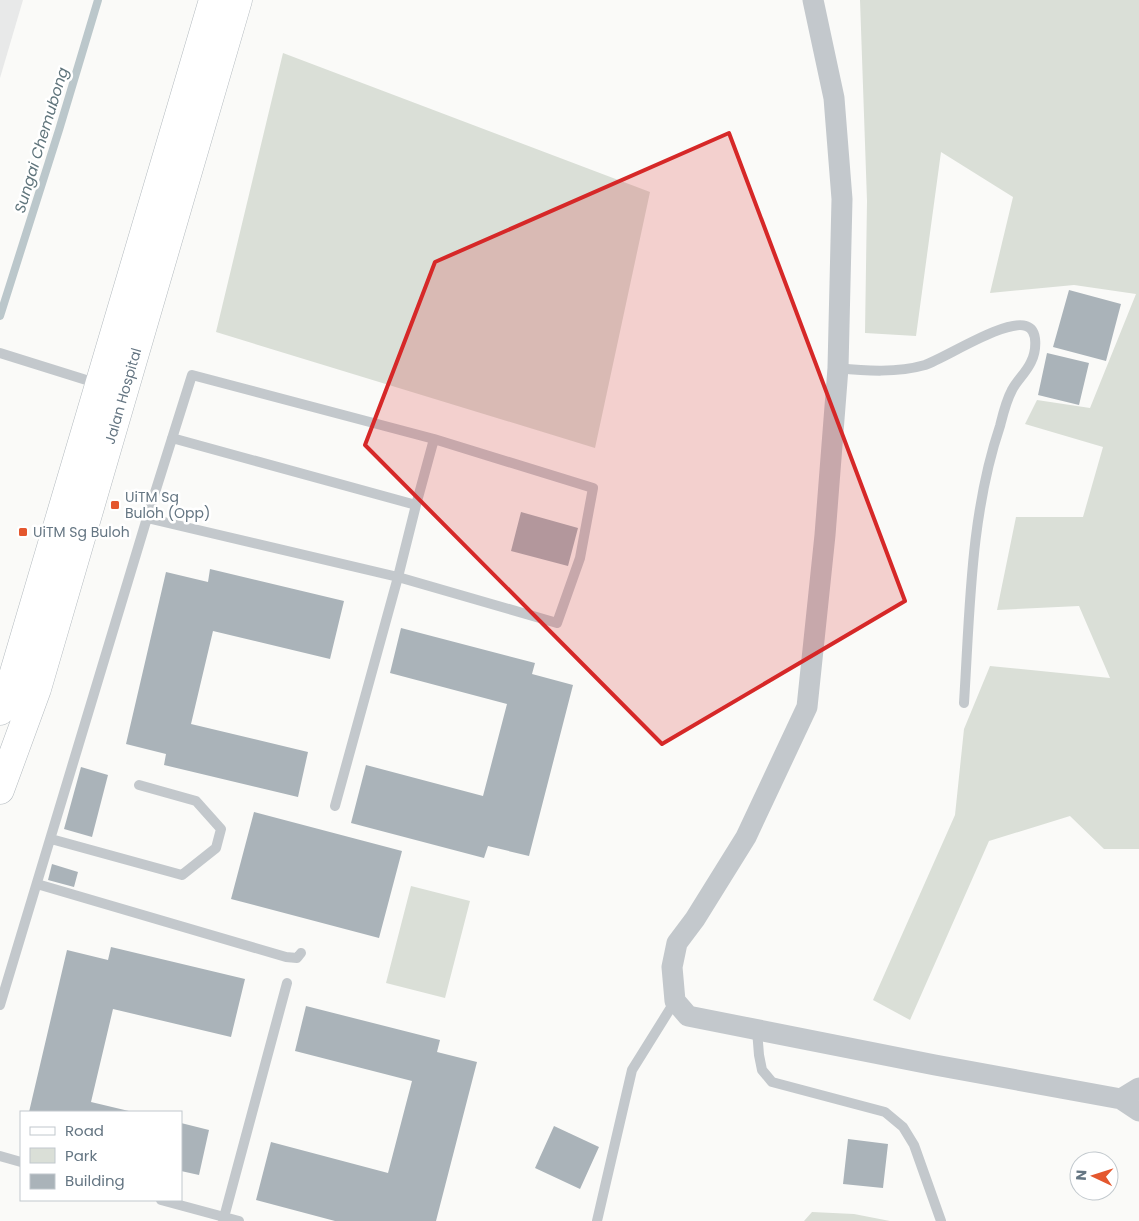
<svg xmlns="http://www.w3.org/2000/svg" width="1139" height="1221" font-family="Poppins,sans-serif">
<rect width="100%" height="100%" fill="#fafaf8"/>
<path fill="#e8e9e9" d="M0 0H23L0 78Z"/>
<path fill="#dadfd7" d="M860 0H1139V849H1104L1070 816 989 841 910 1020 873 1000 955 815 964 729 990 666 1110 678 1079 606 997 610 1016 517H1083L1103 447 1025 424 1037 400 1090 408 1136 294 1074 285 990 293 1013 197 941 152 916 336 865 333 867 201Z
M283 53 650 192 595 448 216 332Z
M411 886 470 901 445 998 386 983Z
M812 1212 854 1214 890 1221H804Z"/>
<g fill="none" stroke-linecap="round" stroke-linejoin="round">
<path stroke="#bbc7cb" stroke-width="8" d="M0 316 59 130 98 0"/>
</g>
<path fill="#aab3b9" d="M1069 290 1121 304 1106 361 1053 347Z
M1047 353 1089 363 1079 405 1038 395Z
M521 512 578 528 568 566 511 551Z
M210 569 344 601 330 659 213 631 191 724 308 752 298 797 164 765 166 754 126 744 166 572 208 582Z
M401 628 535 663 532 674 573 685 529 856 488 846 484 858 351 823 366 765 483 796 507 704 390 673Z
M81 767 108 775 92 837 64 829Z
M254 812 402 851 379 938 231 899Z
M52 864 78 872 74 887 48 880Z
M111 947 245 979 231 1037 113 1009 91 1102 133 1112H29L67 950 108 960Z
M306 1006 440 1040 437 1052 477 1062 436 1221H335L256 1200 271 1142 388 1173 412 1081 295 1051Z
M181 1123 209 1130 199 1175 181 1171Z
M554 1126 599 1147 580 1189 535 1168Z
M848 1139 888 1144 883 1188 843 1184Z"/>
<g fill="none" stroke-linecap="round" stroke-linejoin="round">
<g stroke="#b3babf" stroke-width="29">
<path id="secondary" d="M0 711 12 679 213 0
M0 790 37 689 238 0"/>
</g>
<path stroke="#c3c8cc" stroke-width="10" d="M0 353 99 384
M838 368C866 371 897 373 925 365 947 357 1005 319 1026 326 1039 330 1036 352 1031 362 1026 373 1017 380 1012 390 1006 401 1003 414 1000 426 970 515 970 610 964 703
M172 438 416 505 434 439
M335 806 398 577 416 505
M51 839 182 875 216 848 221 829 196 801 139 785
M37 884 286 957 297 958 301 953
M0 1005 147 518 192 375 434 439 593 488 580 558 557 623 398 577 147 518
M757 1030 759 1055 762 1070 772 1082 885 1112 903 1127 914 1145 941 1221
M0 1156 21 1162
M161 1200 239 1221
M223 1221 287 983
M597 1221 632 1070 675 1001"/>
<path stroke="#c3c8cc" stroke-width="21" d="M813 0 834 98 842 199 838 368 825 535 807 707 746 837 695 919 677 943 672 967 675 1001 688 1016 935 1065 1121 1099 1139 1088
M1121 1099 1139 1111"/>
<use href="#secondary" stroke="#fff" stroke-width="28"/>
</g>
<path fill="#d62828" fill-opacity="0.2" stroke="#d62828" stroke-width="4" stroke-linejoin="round" d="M729 133 905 601 662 744 365 445 435 262Z"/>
<g fill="#e4572e" stroke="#fff" stroke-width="2">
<rect x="110" y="500" width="10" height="10" rx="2.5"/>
<rect x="18" y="527" width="10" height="10" rx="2.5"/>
</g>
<g text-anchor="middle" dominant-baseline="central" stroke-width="5" stroke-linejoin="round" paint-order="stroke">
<g font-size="14" fill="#657683" stroke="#fff">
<text transform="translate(123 396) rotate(-74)">Jalan Hospital</text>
</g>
<g font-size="14" fill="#657683" stroke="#fff" text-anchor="start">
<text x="125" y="497">UiTM Sg<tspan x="125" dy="16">Buloh (Opp)</tspan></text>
<text x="33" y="532">UiTM Sg Buloh</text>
</g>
<g font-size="15" font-style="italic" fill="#60757c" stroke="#fff">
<text transform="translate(41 140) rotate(-73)">Sungai Chemubong</text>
</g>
</g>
<rect x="20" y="1111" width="162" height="90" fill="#ffffff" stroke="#c1c8cd"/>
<rect x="30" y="1127" width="25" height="8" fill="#ffffff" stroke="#c1c8cd"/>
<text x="65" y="1136" font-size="15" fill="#657683">Road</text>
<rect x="30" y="1148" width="25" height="15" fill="#dadfd7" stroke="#c1c8cd"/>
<text x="65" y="1161" font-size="15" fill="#657683">Park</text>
<rect x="30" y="1174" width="25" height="15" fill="#aab3b9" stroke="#c1c8cd"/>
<text x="65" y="1186" font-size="15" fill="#657683">Building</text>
<g transform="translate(1094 1176) rotate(274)"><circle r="24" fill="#ffffff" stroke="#c1c8cd"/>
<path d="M0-4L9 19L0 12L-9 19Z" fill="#e4572e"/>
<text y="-8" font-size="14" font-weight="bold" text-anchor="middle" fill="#657683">N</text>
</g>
</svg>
